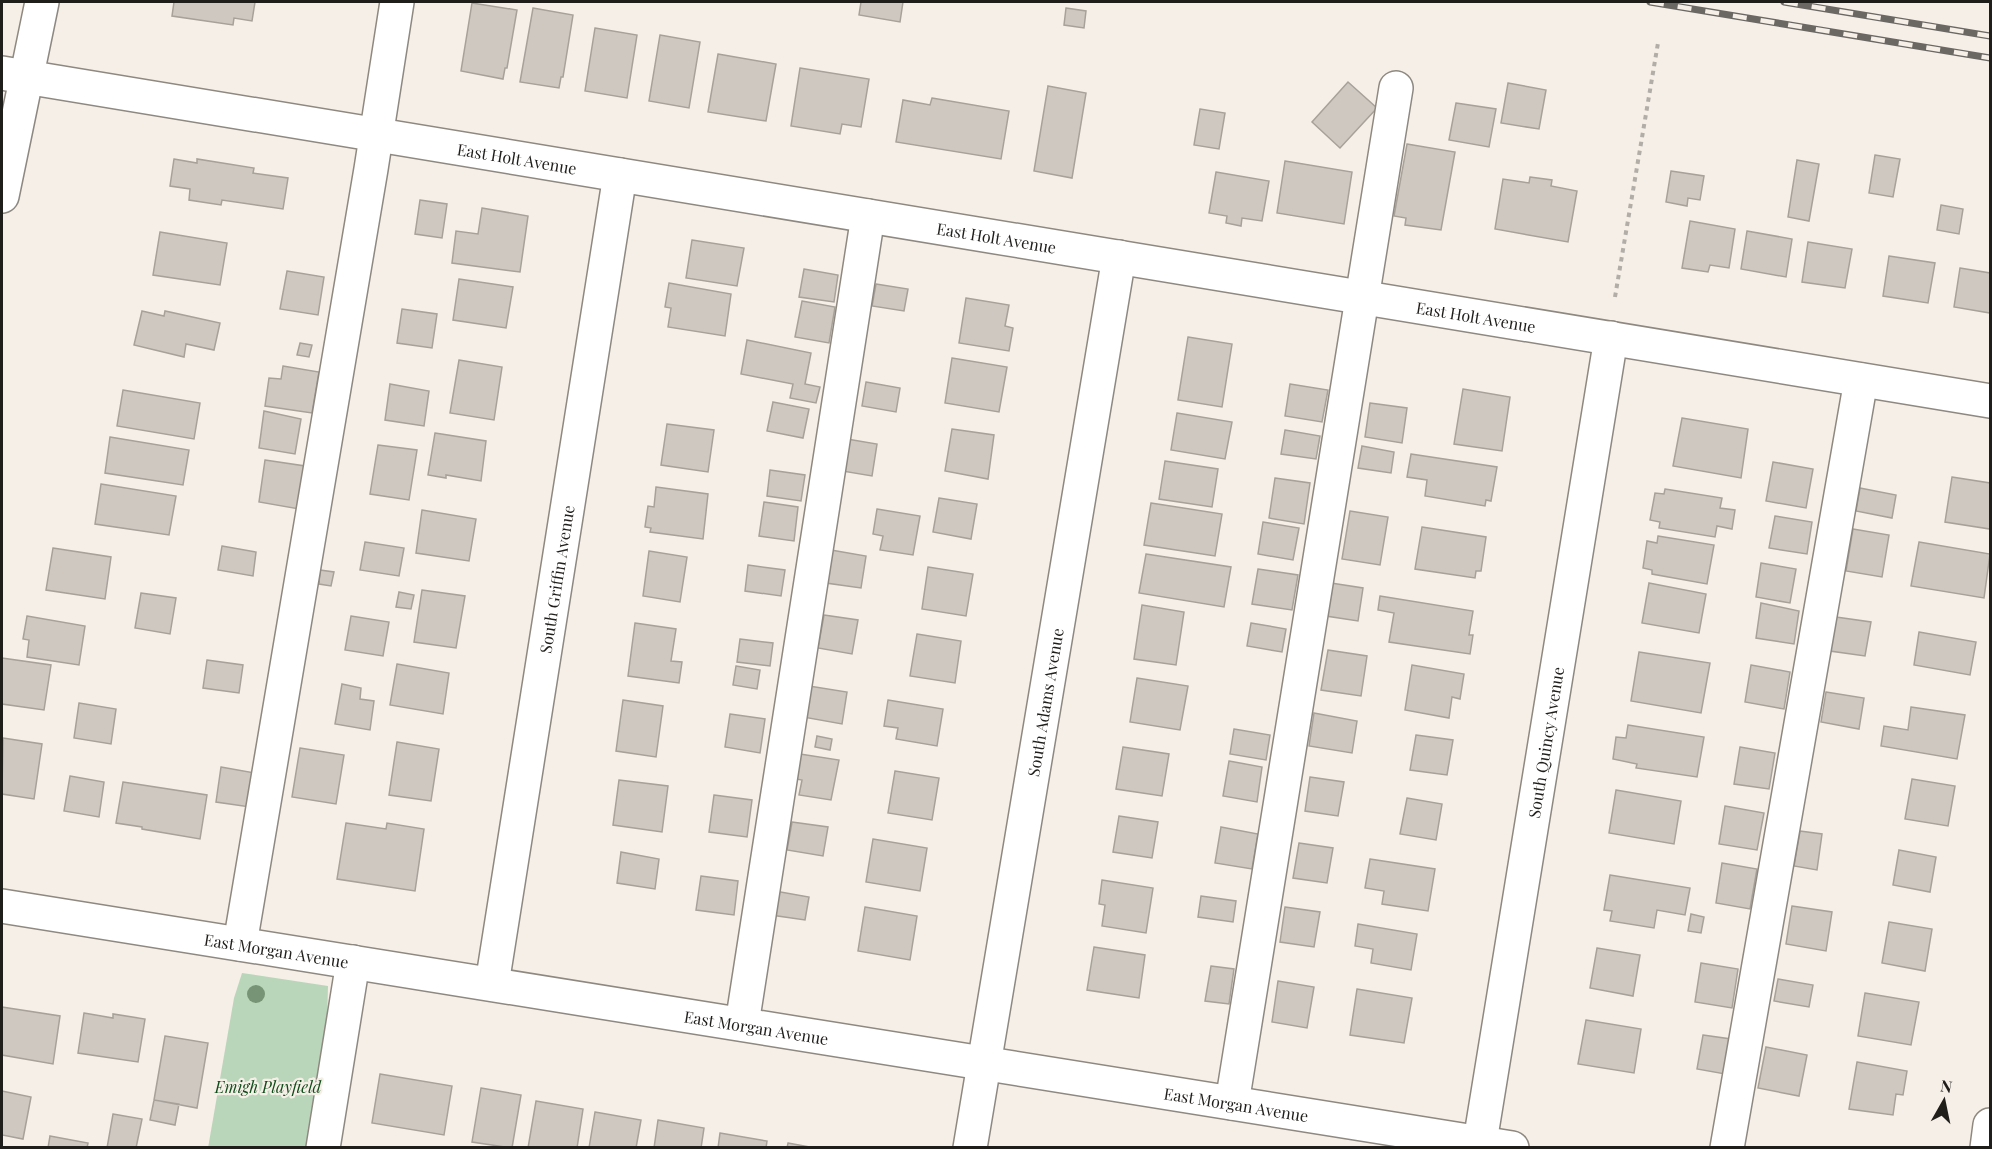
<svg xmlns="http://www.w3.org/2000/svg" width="1992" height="1149" font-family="'Playfair Display',serif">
<rect width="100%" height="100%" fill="#f6efe8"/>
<path fill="#bad6ba" d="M242 973 328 986 327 1024 306 1147 208 1148 234 998Z"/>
<path fill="#cec8c1" stroke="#a7a19a" stroke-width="1.5" d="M174 2H255L252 21 234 18 233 25 172 16Z
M861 2H903L900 22 859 15Z
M472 3 517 10 507 68H505L503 79 461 71Z
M533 8 573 15 563 77H561L559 88 520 82Z
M1066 8 1086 11 1084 28 1064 25Z
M595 28 637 35 627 98 585 91Z
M660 35 700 42 689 108 649 101Z
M718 54 776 64 766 121 708 112Z
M800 68 869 79 861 127 842 124 840 134 791 126Z
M1348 82 1377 108 1340 148 1312 122Z
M1508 83 1546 90 1539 129 1501 123Z
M1048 86 1086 93 1072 178 1034 171Z
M932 98 1009 111 1001 159 896 142 903 100 930 105Z
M1456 103 1496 109 1489 147 1449 140Z
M1200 109 1225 113 1219 149 1194 145Z
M1407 144 1455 152 1441 230 1405 225 1406 218 1394 216Z
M1875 155 1900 159 1893 197 1869 193Z
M174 159 197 163V159L254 168 253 173 288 178 283 209 222 200 221 205 189 200 190 189 170 186Z
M1797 160 1819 164 1809 221 1788 217Z
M1285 161 1352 172 1344 224 1277 213Z
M1671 171 1704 176 1700 200 1688 198 1687 206 1666 202Z
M1216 172 1269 181 1262 221 1242 218 1241 226 1226 223 1227 216 1209 213Z
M1530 177 1552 180 1551 186 1577 191 1568 242 1495 229 1503 179 1529 183Z
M420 200 447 204 442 238 415 234Z
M1941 205 1963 209 1959 234 1937 230Z
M482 208 528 216 520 272 452 263 456 231 478 234Z
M1690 221 1735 229 1729 268 1710 265 1708 272 1682 268Z
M1747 231 1792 239 1786 277 1741 269Z
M160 232 227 243 220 285 153 275Z
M692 240 744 248 737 286 686 278Z
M1808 242 1852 249 1845 288 1802 282Z
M1889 256 1935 263 1928 303 1883 296Z
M1960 268 1990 273V313L1954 307Z
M804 269 838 275 834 302 799 297Z
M287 271 324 277 318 315 280 309Z
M459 279 513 287 506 328 453 320Z
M669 283 731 294 725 336 668 327 671 308 665 307Z
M876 284 908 289 904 311 872 306Z
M966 298 1009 305 1005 326 1013 328 1009 351 959 343Z
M802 301 835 307 829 343 795 337Z
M402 309 437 314 432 348 397 343Z
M142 311 164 316 165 311 220 323 214 350 186 344 184 357 134 345Z
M1188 337 1232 344 1222 407 1178 400Z
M747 340 811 353 805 384 820 387 816 403 790 398 793 384 741 374Z
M300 343 312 345 309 357 297 355Z
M952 358 1007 367 999 412 945 403Z
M459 360 502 367 494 420 450 413Z
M283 366 319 372 312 413 265 406 269 378 281 379Z
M866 382 900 388 896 412 862 406Z
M390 384 429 391 424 426 385 420Z
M1290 384 1328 390 1322 422 1285 416Z
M1463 389 1510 397 1502 451 1454 444Z
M123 390 200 403 194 439 117 426Z
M773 402 809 409 803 438 767 431Z
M1370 403 1407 408 1402 443 1365 437Z
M264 411 301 419 295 454 259 448Z
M1177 413 1232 422 1225 459 1171 450Z
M1682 418 1748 429 1741 478 1673 466Z
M667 424 714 430 708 472 661 465Z
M952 429 994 435 988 479 945 471Z
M1285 430 1320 436 1316 459 1281 454Z
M435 433 486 441 481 481 446 475V478L428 475Z
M110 437 189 450 183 485 105 473Z
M847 439 877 444 872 476 842 471Z
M378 445 417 450 409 500 370 494Z
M1362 446 1394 452 1391 473 1358 468Z
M1411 454 1497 467 1491 501 1486 500 1485 506 1425 496 1427 480 1407 477Z
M265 460 305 466 299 509 259 502Z
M1165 461 1218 469 1212 507 1159 499Z
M1773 462 1813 469 1806 508 1766 501Z
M770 470 805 475 801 501 767 496Z
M1952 477 1990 483V529L1945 522Z
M1275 478 1310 483 1304 524 1269 518Z
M101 484 176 496 169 535 95 524Z
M656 487 708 494 703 539 650 532 651 528 645 527 648 506 654 507Z
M1860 488 1896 495 1892 518 1856 511Z
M1665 489 1722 498 1720 508 1735 510 1732 529 1717 526 1715 537 1659 528 1660 522 1650 520 1655 493 1664 494Z
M939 498 977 504 971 539 933 532Z
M764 502 798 507 794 541 759 536Z
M1151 503 1222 514 1215 556 1144 545Z
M877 509 920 516 913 555 880 550 883 536 873 534Z
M422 510 476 519 469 561 416 553Z
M1350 511 1388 517 1380 565 1342 559Z
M1775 516 1812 522 1807 554 1769 548Z
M1263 522 1299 528 1293 560 1258 554Z
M1422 527 1486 537 1481 571H1476L1475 578 1415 569Z
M1853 529 1889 535 1882 577 1846 571Z
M1658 536 1714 545 1707 584 1652 574V570L1643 568 1647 541 1657 543Z
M365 542 404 548 399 576 360 570Z
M1919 542 1990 554 1984 598 1911 586Z
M222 546 256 552 253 576 218 570Z
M53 548 111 557 105 599 46 590Z
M831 550 866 556 861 588 826 583Z
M649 551 687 557 680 602 643 596Z
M1146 554 1231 567 1224 607 1139 593Z
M1761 563 1796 569 1790 603 1756 597Z
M748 565 785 570 781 596 745 591Z
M928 567 973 574 966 616 922 609Z
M1258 569 1298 575 1292 610 1252 604Z
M320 570 334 572 331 586 319 584Z
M1331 583 1363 588 1358 621 1326 616Z
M1649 583 1706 594 1699 633 1642 623Z
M422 590 465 596 456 648 414 642Z
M399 592 414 595 411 609 396 607Z
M141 593 176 598 170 634 135 628Z
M1380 596 1473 611 1469 635H1473L1470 654 1389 642 1394 613 1378 610Z
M1761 603 1799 611 1794 644 1756 638Z
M1142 605 1184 612 1176 665 1134 659Z
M824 615 858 620 852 654 818 648Z
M27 616 85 626 79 665 27 657 29 640 23 639Z
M351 616 389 622 383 656 345 650Z
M1836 617 1871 622 1865 656 1830 651Z
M635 623 676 629 671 661 682 662 679 683 628 676Z
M1251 623 1286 629 1282 652 1247 646Z
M1919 632 1976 642 1970 675 1914 665Z
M917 634 961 641 955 683 910 676Z
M740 639 773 643 770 666 737 662Z
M1328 650 1367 656 1361 696 1321 690Z
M1639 652 1710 663 1701 713 1631 701Z
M2 658 51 665 44 710 2 704Z
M207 660 243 665 239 693 203 688Z
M397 664 449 673 443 714 390 705Z
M1412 665 1464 674 1460 699 1452 697 1449 718 1405 710Z
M1751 665 1790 672 1784 709 1745 702Z
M736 666 760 670 757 689 733 685Z
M1137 678 1188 686 1180 730 1130 722Z
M342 684 361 688 360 699 374 701 370 730 335 724Z
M809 686 847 692 842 724 803 717Z
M1826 692 1864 698 1859 729 1821 722Z
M623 700 663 706 656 757 616 751Z
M888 700 943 709 937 746 896 739 898 728 884 726Z
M79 703 116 709 111 744 74 738Z
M1911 707 1965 715 1957 759 1881 746 1884 726 1908 730Z
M1314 713 1357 721 1352 753 1309 746Z
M730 714 765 719 760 753 725 747Z
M1628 725 1704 737 1697 777 1636 768 1637 764 1613 759 1616 737 1626 738Z
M1234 729 1270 735 1266 760 1230 754Z
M1416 735 1453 740 1447 775 1410 770Z
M817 736 832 739 830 750 815 747Z
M3 738 42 744 34 799 2 794Z
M397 742 439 749 431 801 389 795Z
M1123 747 1169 754 1162 796 1116 789Z
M1740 747 1775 753 1769 789 1734 784Z
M300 748 344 755 336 804 292 797Z
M800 754 839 760 831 800 799 795 802 780 796 779Z
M1229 761 1262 767 1257 802 1223 796Z
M221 767 255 773 250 807 216 802Z
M895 771 939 778 932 820 888 813Z
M70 776 104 782 99 817 64 811Z
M1310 777 1344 782 1338 816 1305 811Z
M1912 779 1955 786 1948 826 1905 819Z
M619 780 668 786 662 832 613 825Z
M123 782 207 795 200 839 142 829V827L116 823Z
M1616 790 1681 801 1674 844 1609 833Z
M714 795 752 800 747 837 709 832Z
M1407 798 1442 804 1436 840 1400 834Z
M1725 806 1764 813 1757 850 1719 844Z
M1119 816 1158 822 1152 858 1113 852Z
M792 822 828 827 823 856 787 850Z
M346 823 386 829 387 823 424 829 415 891 337 879Z
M1221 827 1258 834 1252 869 1215 863Z
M1800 831 1822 834 1817 870 1794 866Z
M873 839 927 848 920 891 866 882Z
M1299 843 1333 848 1327 883 1293 878Z
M1899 850 1936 857 1930 892 1893 885Z
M621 852 659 859 655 889 617 883Z
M1370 859 1435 869 1428 911 1382 904 1384 891 1365 888Z
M1722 863 1757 869 1750 909 1716 903Z
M1610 875 1690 888 1685 915 1657 910 1654 928 1610 921 1612 911 1604 910Z
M701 876 738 881 734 915 696 910Z
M1102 880 1153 888 1146 933 1102 926 1105 905 1099 904Z
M775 891 809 897 805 920 771 915Z
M1201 896 1236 901 1233 922 1198 917Z
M1792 906 1832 912 1826 951 1786 944Z
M865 907 917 916 910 960 858 951Z
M1285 907 1320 912 1314 947 1280 942Z
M1691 914 1704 917 1701 933 1688 931Z
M1889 922 1932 929 1925 971 1882 963Z
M1358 924 1417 934 1411 970 1371 963 1373 949 1355 946Z
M1094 947 1145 955 1139 998 1087 990Z
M1597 948 1640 955 1633 996 1590 988Z
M1701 963 1738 969 1732 1008 1695 1002Z
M1211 966 1234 969 1229 1004 1205 1001Z
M1778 979 1813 985 1809 1007 1774 1001Z
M1278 981 1314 987 1307 1028 1272 1022Z
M1357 989 1412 998 1404 1043 1350 1035Z
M1865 993 1919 1002 1911 1045 1858 1036Z
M2 1007 60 1016 53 1064 2 1055Z
M84 1013 113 1018V1014L145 1019 138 1062 78 1053Z
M1586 1020 1641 1029 1634 1073 1578 1064Z
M1703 1035 1731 1039 1725 1074 1697 1069Z
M165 1036 208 1043 197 1108 154 1100Z
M1766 1047 1807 1055 1799 1096 1758 1088Z
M1857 1062 1907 1071 1903 1095 1896 1094 1893 1115 1849 1109Z
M380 1074 452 1086 444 1135 372 1123Z
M481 1088 521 1095 512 1148 472 1142Z
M2 1091 31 1097 23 1139 2 1135Z
M154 1100 179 1104 175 1125 150 1120Z
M536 1101 583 1109 577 1148H528Z
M595 1112 641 1120 636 1148H589Z
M113 1114 142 1119 136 1148H107Z
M658 1120 704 1128 701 1148H654Z
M720 1133 767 1141 766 1148H718Z
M50 1136 88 1143 87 1148H48Z
M788 1143 815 1148H787Z"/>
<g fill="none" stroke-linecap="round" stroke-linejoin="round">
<g stroke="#8e8881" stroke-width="36">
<g id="minor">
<path id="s1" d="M2 73 1990 401"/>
<path d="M2 196 42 2"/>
<path id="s2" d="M2 906 1512 1148"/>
<path d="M240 944 371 169 397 2"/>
<path id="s3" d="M492 984 620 175"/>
<path d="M742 1024 868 216"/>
<path d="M1232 1103 1396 88"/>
<path d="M323 1148 353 962"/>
<path id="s4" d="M970 1148 1119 257"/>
<path id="s5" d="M1479 1148 1611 338"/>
<path d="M1727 1148 1861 380"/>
<path d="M1987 1148 1990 1125"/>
</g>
</g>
<path stroke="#b2ada7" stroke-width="4" stroke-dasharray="4.5 4.5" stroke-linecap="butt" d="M1615 297 1658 43"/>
<use href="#minor" stroke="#fff" stroke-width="33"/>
<g stroke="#6b6863" stroke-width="7">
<path id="rail" d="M1650 2 1990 58
M1784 2 1990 36"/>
</g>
<use href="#rail" stroke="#f6efe8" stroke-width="4.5" stroke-dasharray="14" stroke-linecap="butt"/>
</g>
<circle fill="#779576" cx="256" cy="994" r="9"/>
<g text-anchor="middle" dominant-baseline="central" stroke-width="4.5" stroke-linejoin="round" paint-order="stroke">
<g font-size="16" fill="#201e1b" stroke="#f6efe8">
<text stroke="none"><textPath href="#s1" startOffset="522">East Holt Avenue</textPath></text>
<text stroke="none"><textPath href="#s1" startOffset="1008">East Holt Avenue</textPath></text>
<text stroke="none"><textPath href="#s1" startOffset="1494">East Holt Avenue</textPath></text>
<text stroke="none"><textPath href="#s3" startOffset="410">South Griffin Avenue</textPath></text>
<text stroke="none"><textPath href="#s4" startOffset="452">South Adams Avenue</textPath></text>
<text stroke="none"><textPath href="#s5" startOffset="411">South Quincy Avenue</textPath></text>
<text stroke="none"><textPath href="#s2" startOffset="278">East Morgan Avenue</textPath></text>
<text stroke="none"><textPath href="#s2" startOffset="764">East Morgan Avenue</textPath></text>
<text stroke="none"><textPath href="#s2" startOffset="1250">East Morgan Avenue</textPath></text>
</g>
<g font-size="16" font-style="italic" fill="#0f4c19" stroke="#f6efe8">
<text x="268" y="1086">Emigh Playfield</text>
</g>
</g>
<rect width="1992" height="1149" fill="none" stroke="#201e1b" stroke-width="6"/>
<g transform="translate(1944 1101) rotate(9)" stroke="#f6efe8" stroke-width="4.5" paint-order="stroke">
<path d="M0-4.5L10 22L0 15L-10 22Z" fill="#201e1b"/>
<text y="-9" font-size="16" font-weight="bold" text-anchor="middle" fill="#201e1b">N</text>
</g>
</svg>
